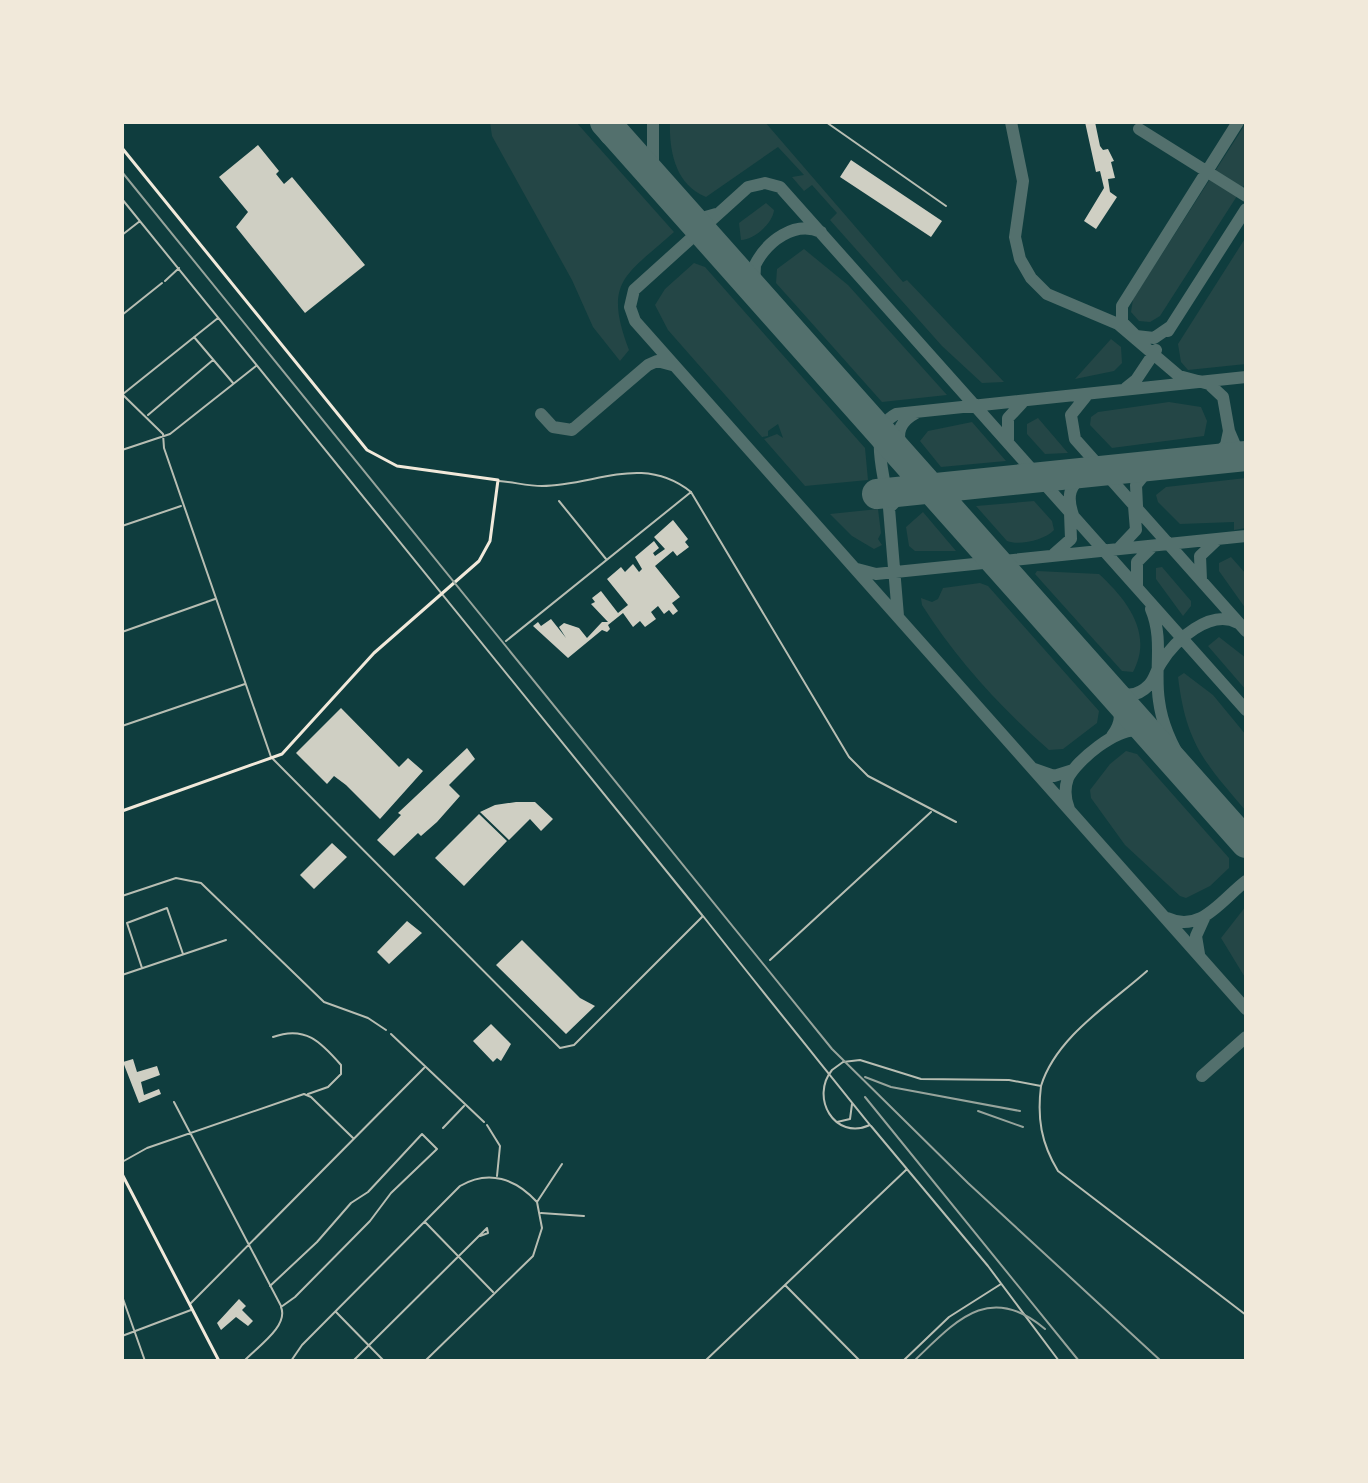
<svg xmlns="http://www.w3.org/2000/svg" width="1368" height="1483" font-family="'Open Sans',sans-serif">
<rect width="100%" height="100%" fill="#0f3d3e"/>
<path fill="#244646" d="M490 122H576L674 232C625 276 603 281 629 350L620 361 593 327 572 280 492 136Z
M670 122H765L903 282 907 280 1004 382 982 383 942 346 830 220 837 213 812 185 804 191 792 177 804 175 778 147 706 197C675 185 669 150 670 122Z
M1246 123V182L1160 316 1150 322 1139 321 1131 312 1133 299Z
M766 203 774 210C773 223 754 240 741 240L739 223Z
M1246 237V364L1188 370 1181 362 1178 344Z
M804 249 848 285 947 395 882 402 776 283 777 269Z
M694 263 705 267 865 448 868 480 805 486 764 439 777 434 783 438 778 424 768 431V436L762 437 668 330 655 305 665 289Z
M1111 339 1121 347 1122 363 1114 371 1075 379Z
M1169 402 1201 407 1207 421 1204 436 1112 448 1090 425 1091 417 1098 412Z
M1038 418 1068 453 1045 454 1027 434V424Z
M972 422 1006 461 941 467 920 441 928 431Z
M1246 478V528L1234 530V522L1180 524 1158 502 1156 495 1166 487Z
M1034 501 1052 521 1054 530C1045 540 1019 546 1007 541L976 506Z
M878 509 881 533 878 539 882 545 874 549 852 536 830 514Z
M923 512 956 551H915L909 546 906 527Z
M1231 557 1246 574V609L1219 571V563Z
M1162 567 1191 601V606L1183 616 1156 579V568Z
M1037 571 1099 574C1126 599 1154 633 1133 672L1122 671 1035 574Z
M980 583 988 586 1099 711 1097 723 1063 749 1049 750C1000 707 957 660 922 605L921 598 932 602 938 599 943 588Z
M1219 637 1246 658V690L1208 646Z
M1184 673 1213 695 1246 735V811C1204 762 1186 743 1178 677Z
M1126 751 1137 754 1229 858V868L1210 886 1186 898 1180 896 1125 845 1091 798 1090 790 1110 764Z
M1246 906V979L1221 938Z"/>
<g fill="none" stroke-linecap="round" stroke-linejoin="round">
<path stroke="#53706d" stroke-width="12" d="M596 122 607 138 624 143
M653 122V166L663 187
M1011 122 1023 181 1015 237 1020 259 1031 278 1047 294 1118 324 1179 376 1209 384 1223 397 1229 431 1226 445 1214 457 1192 462
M1139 129 1246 196
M683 210 702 218 716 214
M786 325 754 287 755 265C767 241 795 220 821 232
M1170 327 1154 338 1136 336 1122 322V306L1238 122
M1168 331 1246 209
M1126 388 1136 380 1156 350
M1087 395 1071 415 1075 439 1246 631
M916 413C882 431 907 460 924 480
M541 414 553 427 572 430 648 365 657 361 672 365
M1229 431 1235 445 1246 453
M1008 440V418L1023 402
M1034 471 1046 476 1088 472
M886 493C883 468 869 428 896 414L1246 377
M1137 506 1136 485 1148 470 1196 463
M1073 515C1057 470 1104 472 1133 469
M1119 548 1136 530 1134 506
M1054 554 1071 539 1070 513
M857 569 876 574 1246 536
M1201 580 1200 556 1218 539
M1137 587V562L1153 546
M1151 609C1164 639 1154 670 1159 701 1166 756 1212 802 1246 842
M898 616 889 508 904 493 949 488
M1079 654C1096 673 1122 713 1149 685 1155 679 1156 670 1161 663 1175 640 1211 608 1238 623
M1107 689C1121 704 1125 719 1112 736
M1246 710 780 187 765 183 748 187 634 290 630 307 635 321 1246 1009
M1034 769 1054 776 1073 770
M1069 809C1065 799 1064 789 1068 778 1076 761 1118 726 1138 731 1154 735 1167 757 1178 769
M1167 918C1201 934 1222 899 1246 881
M1199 954 1196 936 1205 916
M1202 1076 1246 1037"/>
<path stroke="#53706d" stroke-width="30" d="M605 122 1246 843
M877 494 1246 456"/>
</g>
<path fill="#cfcfc3" d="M1085 122H1095L1100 146 1103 150 1108 149 1114 161 1111 162 1115 178 1108 179 1110 192 1117 197 1096 229 1084 221 1104 188 1100 171 1096 172Z
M258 145 279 171 276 174 284 184 292 177 365 265 305 313 236 227 248 212 219 177Z
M851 160 942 221 931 237 840 177Z
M673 520 688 539 685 542 689 547 677 556 673 551 655 566 680 597 672 603 678 611 673 615 669 610 664 614 658 606 651 612 656 619 645 627 640 621 633 627 623 613 608 625 610 629 607 632 602 630 568 658 533 626 538 622 541 626 551 619 566 638 559 627 564 623 579 628 587 638 602 622H608L591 604 595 602 592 598 601 591 618 613 628 605 607 579 621 567 625 572 633 564 639 572 642 569 635 557 654 541 659 548 653 553 655 556 665 549 654 537Z
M341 708 399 767 408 758 423 771 380 819 346 785 334 776 327 784 296 753Z
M467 748 475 759 449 785 460 796 437 822 421 836 418 833 394 856 377 840 401 815 398 813Z
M516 802H535L553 819 541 831 530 819 509 840 480 812 495 805Z
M479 814 507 841 464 886 435 858Z
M332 843 347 857 314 889 300 875Z
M407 921 422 933 389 964 377 952Z
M522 940 580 998 595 1006 566 1034 496 965Z
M491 1024 511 1044 501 1061 497 1058 493 1062 473 1041Z
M133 1059 137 1072 157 1066 160 1075 141 1082 144 1095 159 1089 161 1094 139 1103 123 1062Z
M239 1299 246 1306 242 1310 253 1321 248 1326 236 1317 221 1330 217 1323Z"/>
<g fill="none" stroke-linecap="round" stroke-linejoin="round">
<path stroke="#b8beb3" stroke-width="2" d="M826 122 946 206
M122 199 702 915
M122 235 140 221
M165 281 179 268
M122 315 162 283
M194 337 233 383
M122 394 163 434 164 448 271 757
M123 394 218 318
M148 415 213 360
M122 450 170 434 256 366
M559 501 606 559
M122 526 181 506
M122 632 215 599
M506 641 691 492 849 757 868 776 956 822
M122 726 245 684
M122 896 176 878 201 883 324 1002 368 1018 386 1030
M770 960 931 812
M142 968 127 923 167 908 183 954
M122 975 226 940
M391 1034 484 1122
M273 1037C305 1025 321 1042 341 1065V1074L328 1087 308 1094
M1041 1086C1056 1037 1110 1004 1147 971
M174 1102 281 1306
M487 1125 500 1146 497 1176
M871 1126 988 1266 1059 1361
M443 1128 464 1106
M122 1162 147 1148 304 1094 311 1097 353 1138
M541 1213 584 1216
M425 1222 493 1292
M785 1285 860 1361
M122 1296 145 1361
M191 1303 424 1068
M336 1312 384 1361
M122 1336 191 1310
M244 1361C257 1347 289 1326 281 1307L295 1297 370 1221 391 1193 437 1149 422 1134 368 1192 351 1203 317 1242 270 1286
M291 1361 302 1345 460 1186C489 1169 516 1179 537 1202
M353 1361 487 1228 488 1233 480 1236
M425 1361 533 1256 542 1228 537 1202 562 1164
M705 1361 907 1169
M903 1361 949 1317 1001 1284"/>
<path stroke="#b8beb3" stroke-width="2" d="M499 481C513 482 528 486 542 486 595 486 642 453 691 492
M273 759 560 1048 574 1045 703 916C758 986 814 1055 870 1125 834 1141 810 1097 832 1070L843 1062 860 1060 921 1079 1009 1080 1041 1086C1037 1118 1041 1143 1058 1171L1246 1315
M837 1122 850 1119 852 1104"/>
<path stroke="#f1e9da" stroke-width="3" d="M122 148 367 450 397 466 498 480 490 541 479 561 374 653 282 754 122 811
M122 1174 219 1361"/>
<path stroke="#97a49c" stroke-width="2" d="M122 172 832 1049 968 1183 1161 1361
M865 1077 891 1087 1020 1111
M865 1097 1079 1361
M978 1111 1023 1127
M914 1361C955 1322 989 1281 1045 1329"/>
</g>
<rect width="1368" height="1483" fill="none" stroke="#f1e9da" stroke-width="248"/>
</svg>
